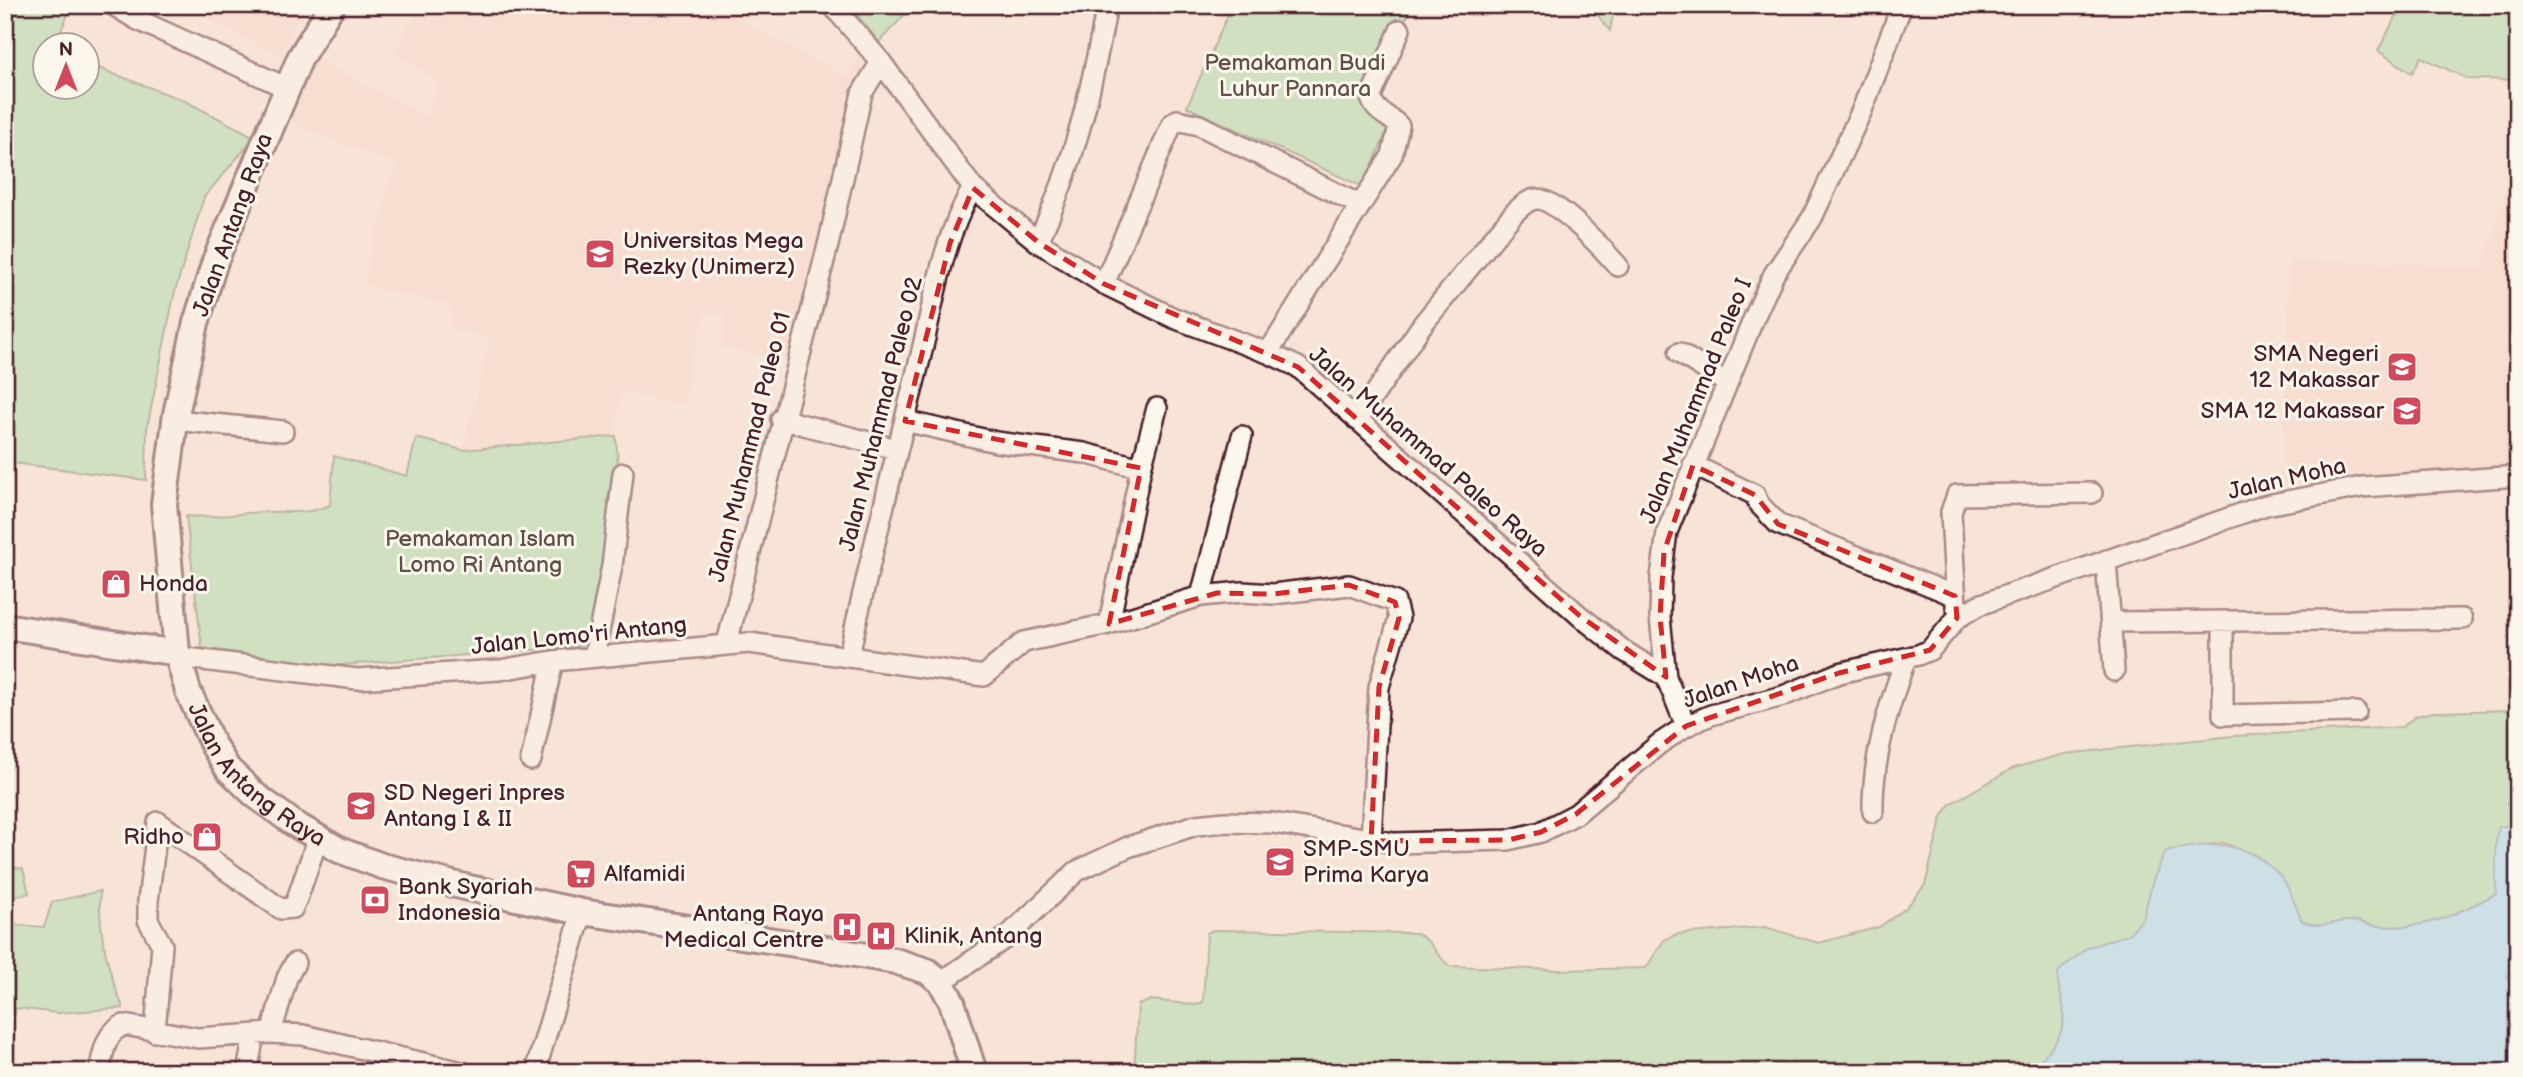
<svg xmlns="http://www.w3.org/2000/svg" width="2523" height="1077" font-family="'Balsamiq Sans',sans-serif">
<rect width="100%" height="100%" fill="#f8e4d7"/>
<filter id="ink" filterUnits="userSpaceOnUse"><feTurbulence type="fractalNoise" baseFrequency=".0143" numOctaves="2"/><feDisplacementMap in="SourceGraphic" scale="14" xChannelSelector="R" yChannelSelector="G"/><feConvolveMatrix kernelMatrix="1 2 1 2 8 2 1 2 1" color-interpolation-filters="sRGB"/></filter>
<g filter="url(#ink)">
<path fill="#f6d7c9" d="M200 5H304L280 56 195 12Z
M419 5H712L848 77 863 50 878 65 802 364 720 346 726 315 704 312 683 406 620 391 616 436 463 450 489 339 453 329 450 305 363 285 395 164 278 118 308 54 426 116 440 83 395 53Z
M2506 193H2518V466L2283 484 2288 259 2483 267Z"/>
<path fill="#a0dca4" stroke="#757e68" stroke-width="2" d="M5 5H72L55 45 46 46V88H88V64L185 101 255 137 204 197 174 295 147 428 146 480 5 462Z
M849 5H914L879 42Z
M1224 5H1413L1363 104 1388 129 1363 187 1187 107 1230 10Z
M1589 5H1615L1610 31 1590 6Z
M2396 5H2518V80L2468 79 2421 57 2412 73 2378 51 2400 9Z
M616 436 618 465 607 501 621 516 595 645 328 666 202 648 186 516C215 519 241 512 270 512 295 511 306 515 330 505L334 456 407 476 416 438 463 450Z
M2515 710 2518 712V823L2499 828 2496 894C2454 915 2426 931 2377 926 2370 925 2363 922 2355 921 2334 919 2327 931 2302 921L2282 878 2256 855 2223 843 2166 851 2153 880 2143 919 2129 934 2087 948 2059 971C2056 981 2060 990 2062 999 2070 1035 2052 1046 2031 1072H1134L1138 1005 1151 1000 1196 1005 1203 1002 1207 933 1213 930 1416 933C1432 940 1436 956 1450 966L1560 970 1646 968 1664 940 1677 934 1765 927 1819 943 1879 927 1906 908 1925 885 1942 817 1950 804 2014 768 2064 754 2233 736 2402 727 2416 716 2433 712Z
M5 866 23 869 29 893 8 899 16 925 44 927 52 902 100 891C98 931 108 971 123 1008L58 1013 16 1008 5 1052Z"/>
<path fill="#97dbf9" stroke="#7890a7" stroke-width="2" d="M2518 823V1072H2031C2052 1045 2070 1035 2062 999 2060 990 2056 981 2059 971L2087 948 2129 934 2143 919 2153 880 2166 851C2212 842 2246 839 2281 877 2290 888 2296 908 2302 921 2323 930 2330 921 2350 921 2359 921 2367 925 2377 926 2426 931 2454 915 2496 894V839L2499 827Z"/>
<g fill="none" stroke-linecap="round" stroke-linejoin="round">
<g stroke="#4a1f2b" stroke-width="24">
<path id="minor" d="M113 5 136 19 287 88
M832 5 881 62 973 188 1038 242 1104 284 1174 318 1268 353 1298 367 1580 616 1624 651 1666 677 1686 726
M1038 242C1075 162 1091 92 1107 5
M1104 284 1172 124 1177 120 1199 125 1360 205
M1268 353 1392 155 1399 126C1389 115 1373 112 1371 96L1400 30
M1679 353 1727 383
M781 419 896 449
M175 420 283 431
M1357 420 1422 325 1514 213C1521 207 1528 199 1537 199 1556 198 1605 251 1618 266
M905 421 996 442 1084 453 1141 468
M1693 465 1755 495 1759 504 1778 524 1955 596
M2106 560 2114 671
M1201 596 1242 592 1273 594 1349 585 1395 602 1399 618 1379 687 1371 841
M1956 606 1951 512 1957 495 2092 493
M2223 621V715L2356 712
M2112 622 2462 619
M1109 624 1141 468 1157 408
M727 643 829 241 862 93 881 62
M849 655C871 555 896 455 921 355 934 301 943 237 973 188
M178 657 357 679 500 670 553 661 749 643 984 676 1024 642 1109 624 1201 596 1242 436
M594 657 612 566 623 473
M1666 677 1660 617 1661 577 1667 532 1753 320 1774 274 1812 218 1862 110 1902 5
M531 760 553 661
M1873 812C1872 759 1888 708 1906 658
M941 982 1007 937 1077 871 1128 847 1196 825 1225 822 1273 823 1394 843 1508 840 1541 832 1576 814 1659 744 1686 726 1711 715 1783 696 1839 673 1918 655 1930 650 1957 618 1979 605 2266 505 2362 487 2518 476
M155 1032 162 945 148 920V901L158 822 281 909 293 908 297 899 318 838
M271 1033 287 978 295 963
M99 1072C103 1054 105 1032 124 1025L198 1038 271 1033 303 1035 462 1072
M247 1072 254 1035
M535 1072 582 912"/>
</g>
<g stroke="#4a1f2b" stroke-width="30">
<g id="major">
<path id="s1" d="M332 5 300 58 215 261 196 323 176 414 164 504 177 653 188 691 213 745 228 769 255 795 293 823 339 850 382 866 469 888 582 912 815 947 895 961 927 971 941 982 952 1002 974 1072"/>
<path d="M5 626 177 653"/>
</g>
</g>
<use href="#minor" stroke="#fbf7ec" stroke-width="19"/>
<use href="#major" stroke="#fbf7ec" stroke-width="24"/>
</g>
</g>
<path d="M0 0H2523V1077H0ZM973 188 1038 242 1104 284 1298 367 1580 616 1666 677 1660 617 1664 552 1693 465 1755 495 1778 524 1955 596 1957 618 1930 650 1839 673 1686 726 1576 814 1541 832 1508 840 1371 841 1379 687 1399 618 1395 602 1349 585 1273 594 1217 593 1109 624 1141 468 905 421 950 243Z" fill="#f8e4d7" fill-opacity=".55" fill-rule="evenodd"/>
<path fill="none" stroke="#d62828" stroke-width="5" stroke-dasharray="14 9" stroke-linejoin="round" d="M973 188 1038 242 1104 284 1298 367 1580 616 1666 677 1660 617 1664 552 1693 465 1755 495 1778 524 1955 596 1957 618 1930 650 1839 673 1686 726 1576 814 1541 832 1508 840 1371 841 1379 687 1399 618 1395 602 1349 585 1273 594 1217 593 1109 624 1141 468 905 421 950 243Z"/>
<defs>
<g id="university-square" transform="scale(1.575)"><rect x="-9" y="-9" width="18" height="18" rx="4" fill="#d1495b" stroke="#fbf7ec"/><path d="M0-5L7-2L0 1L-7-2ZM-4 1L0 2.5L4 1V4Q0 6-4 4Z" fill="#fff"/></g>
<g id="school-square" transform="scale(1.575)"><rect x="-9" y="-9" width="18" height="18" rx="4" fill="#d1495b" stroke="#fbf7ec"/><path d="M0-5L7-2L0 1L-7-2ZM-4 1L0 2.5L4 1V4Q0 6-4 4Z" fill="#fff"/></g>
<g id="shop-square" transform="scale(1.575)"><rect x="-9" y="-9" width="18" height="18" rx="4" fill="#d1495b" stroke="#fbf7ec"/><path d="M-5-2.5h2.3a2.7 3.5 0 0 1 5.4 0H5L5.5 6h-11ZM-1.5-2.5h3a1.5 2.3 0 0 0-3 0Z" fill="#fff"/></g>
<g id="supermarket-square" transform="scale(1.575)"><rect x="-9" y="-9" width="18" height="18" rx="4" fill="#d1495b" stroke="#fbf7ec"/><path d="M-6-5.5h2.5l.6 2H6L4.5 2H-2.5L-4.4-4H-6ZM-1.5 3.2a1.3 1.3 0 1 0 .1 0ZM3 3.2a1.3 1.3 0 1 0 .1 0Z" fill="#fff"/></g>
<g id="bank-square" transform="scale(1.575)"><rect x="-9" y="-9" width="18" height="18" rx="4" fill="#d1495b" stroke="#fbf7ec"/><path d="M-6-4H6V4H-6ZM0-2.3a2.3 2.3 0 1 0 0 4.6a2.3 2.3 0 1 0 0-4.6Z" fill="#fff"/></g>
<g id="hospital-square" transform="scale(1.575)"><rect x="-9" y="-9" width="18" height="18" rx="4" fill="#d1495b" stroke="#fbf7ec"/><path d="M-5-5h3v3.5h4V-5h3V5h-3V1.5h-4V5h-3Z" fill="#fff"/></g>
</defs>
<g fill-rule="evenodd">
<use href="#university-square" x="600" y="254"/>
<use href="#school-square" x="2402" y="367"/>
<use href="#school-square" x="2407" y="411"/>
<use href="#shop-square" x="116" y="584"/>
<use href="#school-square" x="361" y="806"/>
<use href="#shop-square" x="207" y="837"/>
<use href="#school-square" x="1280" y="862"/>
<use href="#supermarket-square" x="581" y="874"/>
<use href="#bank-square" x="375" y="900"/>
<use href="#hospital-square" x="847" y="927"/>
<use href="#hospital-square" x="881" y="936"/>
</g>
<g text-anchor="middle" dominant-baseline="central" stroke-width="6" stroke-linejoin="round" paint-order="stroke">
<g font-size="23" fill="#604e49" stroke="#fbf7ec">
<text x="1295" y="63">Pemakaman Budi<tspan x="1295" dy="26">Luhur Pannara</tspan></text>
<text x="480" y="539">Pemakaman Islam<tspan x="480" dy="26">Lomo Ri Antang</tspan></text>
</g>
<g font-size="23" fill="#4a1f2b" stroke="#fbf7ec">
<text transform="translate(233 225) rotate(-70)">Jalan Antang Raya</text>
<text transform="translate(1696 401) rotate(-68)">Jalan Muhammad Paleo I</text>
<text transform="translate(881 414) rotate(-76)">Jalan Muhammad Paleo 02</text>
<text transform="translate(750 447) rotate(-76)">Jalan Muhammad Paleo 01</text>
<text transform="translate(1428 452) rotate(41)">Jalan Muhammad Paleo Raya</text>
<text transform="translate(2287 479) rotate(-13)">Jalan Moha</text>
<text transform="translate(579 636) rotate(-6)">Jalan Lomo'ri Antang</text>
<text transform="translate(1741 682) rotate(-19)">Jalan Moha</text>
<text stroke="none"><textPath href="#s1" startOffset="831">Jalan Antang Raya</textPath></text>
</g>
<g font-size="23" fill="#4a1f2b" stroke="#fbf7ec" text-anchor="start">
<text x="623" y="241">Universitas Mega<tspan x="623" dy="26">Rezky (Unimerz)</tspan></text>
<text x="2379" y="354" text-anchor="end">SMA Negeri<tspan x="2379" dy="26">12 Makassar</tspan></text>
<text x="2384" y="411" text-anchor="end">SMA 12 Makassar</text>
<text x="139" y="584">Honda</text>
<text x="384" y="793">SD Negeri Inpres<tspan x="384" dy="26">Antang I &amp; II</tspan></text>
<text x="184" y="837" text-anchor="end">Ridho</text>
<text x="1303" y="849">SMP-SMU<tspan x="1303" dy="26">Prima Karya</tspan></text>
<text x="604" y="874">Alfamidi</text>
<text x="398" y="887">Bank Syariah<tspan x="398" dy="26">Indonesia</tspan></text>
<text x="824" y="914" text-anchor="end">Antang Raya<tspan x="824" dy="26">Medical Centre</tspan></text>
<text x="904" y="936">Klinik, Antang</text>
</g>
</g>
<rect width="2523" height="1077" fill="none" stroke="#fbf7ec" stroke-width="28"/>
<rect x="14" y="14" width="2495" height="1049" fill="none" stroke="#4a1f2b" stroke-width="2.5" filter="url(#ink)"/>
<g transform="translate(66 66)"><circle r="33" fill="#fbf7ec" stroke="#b4a19f" stroke-width="2"/>
<path d="M0-5L12 26L0 18L-12 26Z" fill="#d1495b"/>
<text y="-10" font-size="19" font-weight="bold" text-anchor="middle" fill="#4a1f2b">N</text>
</g>
</svg>
